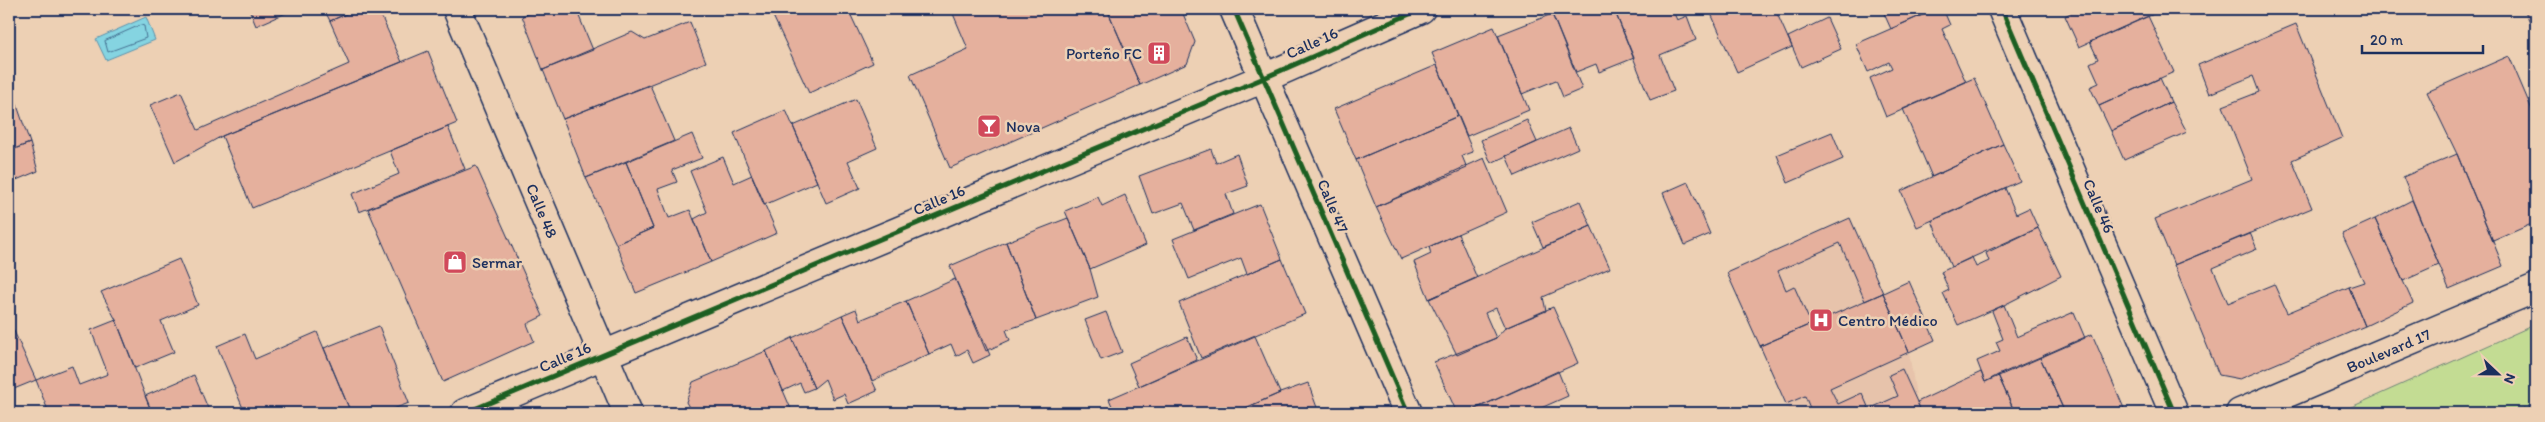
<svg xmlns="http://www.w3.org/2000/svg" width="2545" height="422" font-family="Itim,sans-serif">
<rect width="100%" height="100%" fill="#edd0b4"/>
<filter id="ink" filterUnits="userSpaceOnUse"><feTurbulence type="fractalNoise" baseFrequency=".02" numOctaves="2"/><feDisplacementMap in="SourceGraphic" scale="10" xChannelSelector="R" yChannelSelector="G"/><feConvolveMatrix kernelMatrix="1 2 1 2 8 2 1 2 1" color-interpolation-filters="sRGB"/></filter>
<g filter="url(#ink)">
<path fill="#e7c3ab" d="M1850 218 1909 352 1917 402 1922 413H1790L1727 273Z"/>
<path fill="#c3dc93" stroke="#6f8678" d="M2536 324V413H2338Z"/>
<path fill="#85d4e1" stroke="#5b92ad" d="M146 17 155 40 106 60 96 39Z"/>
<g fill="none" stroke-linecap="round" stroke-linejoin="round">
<path stroke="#457192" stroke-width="1" d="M141 25 144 26 146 38 108 52 105 41Z"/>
</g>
<path fill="#e5b09d" stroke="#1b2f5e" d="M249 9H295L256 26Z
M324 9H357L330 21Z
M357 9H378L402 62 222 136 175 162 150 105 181 92 198 130 349 64 330 21Z
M542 9H576L593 50 543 70 522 16Z
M788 9H848L873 63 809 93 773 16Z
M951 9H1107L1140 85 950 168 910 75 968 49Z
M1107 9H1181L1195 42 1187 64 1140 85Z
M1565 9H1614L1634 58 1599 72 1596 64 1576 72 1552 14Z
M1614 9H1672L1677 20 1687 16 1696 40 1660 55 1674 91 1650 100Z
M1709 9H1775L1792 47 1737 72Z
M1882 9H1936L1891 29Z
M1936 9H1943L1950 25 1942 29 1966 82 1886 117 1870 78 1892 68 1889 62 1868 72 1856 44Z
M2071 9H2165L2079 47 2065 16 2072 12Z
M2524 9H2536V19L2530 22Z
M1552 14 1582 89 1563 97 1556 80 1522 94 1498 35Z
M2148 16 2174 72 2099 106 2090 87 2099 83 2090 63 2098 59 2090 42Z
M1827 18 1841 49 1801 67 1788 37Z
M690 22 706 62 563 119 543 70 632 32 645 40Z
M2296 24 2342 138 2292 160 2312 208 2174 265 2155 219 2252 179 2223 106 2259 92 2253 76 2209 94 2198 65Z
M1494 27 1529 110 1467 136 1432 53Z
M428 51 457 123 252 208 222 136Z
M2509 56 2536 119V222L2493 241 2457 154 2427 92Z
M1437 65 1458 116 1356 160 1334 109Z
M1974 78 2003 144 1932 177 1903 109Z
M2160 78 2171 102 2111 131 2099 106Z
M9 82 30 143 9 151Z
M650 85 674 141 586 178 563 119Z
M856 99 877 148 848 161 860 188 826 203 793 126Z
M2171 102 2187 132 2124 160 2111 131Z
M786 110 817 182 764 205 734 133Z
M1458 116 1473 152 1462 156 1467 168 1376 207 1356 160Z
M1527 120 1537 142 1491 163 1481 140Z
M448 127 465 169 359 212 352 194 399 174 390 151Z
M1569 128 1578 148 1515 176 1506 156Z
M1832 132 1843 159 1788 183 1777 155Z
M692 134 702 158 672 170 677 182 658 189 669 218 690 210 711 262 636 293 616 244 653 228 626 162Z
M30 143 38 171 9 183V151Z
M2003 144 2020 181 1917 227 1901 191Z
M1211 149 1216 163 1237 154 1248 186 1226 194 1233 214 1194 230 1183 203 1153 214 1139 176Z
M2457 154 2503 266 2449 289 2403 177Z
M723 157 734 183 752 175 777 233 711 262 694 219 707 212 690 171Z
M1484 158 1507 212 1401 259 1376 207Z
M626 162 653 228 616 244 586 178Z
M476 166 543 316 527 324 534 341 443 382 368 209Z
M1688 182 1710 234 1685 245 1663 193Z
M2005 188 2016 214 2029 208 2038 228 1951 267 1932 221Z
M1125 195 1146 245 1090 269 1065 211 1098 197 1102 206Z
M2412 200 2439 265 2403 281 2375 219Z
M1580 201 1591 226 1543 247 1532 222Z
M1260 204 1282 259 1247 274 1241 258 1189 279 1173 239Z
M1068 218 1090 269 1098 297 1036 320 1006 242Z
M1850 218 1883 293 1865 301 1840 243 1778 271 1786 290 1794 286 1811 324 1760 346 1727 273Z
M2375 219 2413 303 2365 326 2349 287 2364 282 2342 234Z
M1591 226 1610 268 1543 297 1546 311 1505 328 1496 308 1485 313 1496 338 1457 355 1429 299Z
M2038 228 2061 276 2004 305 1958 325 1943 293 1949 290 1941 272 1972 257 1976 267 1989 261 1986 253Z
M2250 233 2257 249 2213 268 2228 303 2274 284 2287 313 2349 287 2365 326 2240 379 2219 375 2174 265Z
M1458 234 1477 278 1429 299 1414 262 1431 254 1429 247Z
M1006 242 1036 320 1006 330 1010 340 986 351 950 266Z
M179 259 198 305 161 321 174 352 135 368 116 320 101 292Z
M1282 259 1305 314 1201 358 1179 303Z
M955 279 990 355 973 363 967 350 956 356 951 344 929 354 906 301Z
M1909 281 1935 340 1909 352 1883 293Z
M1883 293 1909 352 1830 388 1838 404 1862 393 1869 409 1898 396 1889 375 1902 369 1922 413H1812L1805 396 1786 404 1760 346Z
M906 301 929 354 872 381 842 315 856 309 860 320Z
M2004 305 2017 337 2074 312 2085 338 1985 382 1977 361 2000 351 1996 342 2003 339 1992 311Z
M1553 307 1578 363 1466 413H1457L1434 362 1496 338 1505 328Z
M1106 312 1122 352 1101 360 1085 320Z
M842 315 877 391 848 404 844 394 833 399 825 379 814 388 792 338Z
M116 320 152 413H49L36 380 72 366 79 385 108 374 91 330Z
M379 326 409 403 383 413H351L324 348Z
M13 329 36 380 9 391V331Z
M317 332 351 413H245L217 346 245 334 255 359Z
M2092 334 2126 413H2065L2040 357Z
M1255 336 1280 393 1234 413H1115L1109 399Z
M1187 337 1197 360 1139 386 1129 363Z
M792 338 814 388 804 392 800 383 783 391 766 351Z
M766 351 791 409 782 413H692L686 402 693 382Z
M2040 357 2065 413H2015L1998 375Z
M1558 371 1568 396 1532 412 1533 413H1466Z
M1981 372 1985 382 1998 375 2015 413H1922L1917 402Z
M194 375 210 413H152L145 396Z
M1308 383 1319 413H1234L1280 393Z"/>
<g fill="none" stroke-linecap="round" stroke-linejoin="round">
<g stroke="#1b2f5e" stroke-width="31">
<g id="minor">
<path id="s1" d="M457 9 628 413"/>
<path d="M1234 9 1408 413"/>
<path d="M2002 9 2174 413"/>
<path d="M465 413 1264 78 1421 9"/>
</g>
</g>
<g stroke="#1b2f5e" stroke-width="31">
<g id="secondary">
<path id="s2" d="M2240 413 2536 288"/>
</g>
</g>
<path stroke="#1b2f5e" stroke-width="3" stroke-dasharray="1 4" stroke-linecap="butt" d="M2515 413 2536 404"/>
<use href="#minor" stroke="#edd0b4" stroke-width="28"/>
<use href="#secondary" stroke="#edd0b4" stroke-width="28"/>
<g stroke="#edd0b4" stroke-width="8">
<path id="cycleway" d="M1234 9 1408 413
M2002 9 2174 413
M465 413 1264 78 1421 9"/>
</g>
<use href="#cycleway" stroke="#1b5e20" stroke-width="5"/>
</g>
</g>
<defs>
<g id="building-square" transform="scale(1.25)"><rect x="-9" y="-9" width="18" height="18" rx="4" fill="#d1495b" stroke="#edd0b4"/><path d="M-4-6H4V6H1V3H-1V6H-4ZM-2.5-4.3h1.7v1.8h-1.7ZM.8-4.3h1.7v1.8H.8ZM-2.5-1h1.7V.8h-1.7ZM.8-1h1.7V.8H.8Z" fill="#fff"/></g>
<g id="bar-square" transform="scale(1.25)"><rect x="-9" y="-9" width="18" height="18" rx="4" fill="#d1495b" stroke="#edd0b4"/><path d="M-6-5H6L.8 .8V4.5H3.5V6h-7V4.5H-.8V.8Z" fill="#fff"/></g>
<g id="shop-square" transform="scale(1.25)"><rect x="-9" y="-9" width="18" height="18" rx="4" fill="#d1495b" stroke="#edd0b4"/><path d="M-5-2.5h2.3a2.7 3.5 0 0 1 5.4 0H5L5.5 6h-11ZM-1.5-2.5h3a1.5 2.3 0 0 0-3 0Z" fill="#fff"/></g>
<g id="hospital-square" transform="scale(1.25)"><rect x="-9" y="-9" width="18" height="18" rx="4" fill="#d1495b" stroke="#edd0b4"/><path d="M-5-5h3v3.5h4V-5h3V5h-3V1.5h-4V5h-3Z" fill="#fff"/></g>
</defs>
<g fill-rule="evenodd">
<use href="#building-square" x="1159" y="53"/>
<use href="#bar-square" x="989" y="126"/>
<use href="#shop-square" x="455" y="262"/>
<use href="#hospital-square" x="1821" y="320"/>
</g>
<g text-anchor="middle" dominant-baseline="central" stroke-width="5" stroke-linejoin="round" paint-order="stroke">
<g font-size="16" fill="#1b2f5e" stroke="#edd0b4">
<text transform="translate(1312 43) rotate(-24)">Calle 16</text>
<text transform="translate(939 200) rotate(-23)">Calle 16</text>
<text transform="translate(1333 206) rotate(67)">Calle 47</text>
<text transform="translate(2099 206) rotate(67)">Calle 46</text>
<text stroke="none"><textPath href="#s1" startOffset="219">Calle 48</textPath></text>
<text stroke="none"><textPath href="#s2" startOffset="161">Boulevard 17</textPath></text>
<text transform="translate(565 357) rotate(-23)">Calle 16</text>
</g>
<g font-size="16" fill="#1b2f5e" stroke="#edd0b4" text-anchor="start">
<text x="1142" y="53" text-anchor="end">Porteño FC</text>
<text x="1006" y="126">Nova</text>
<text x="472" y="262">Sermar</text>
<text x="1838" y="320">Centro Médico</text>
</g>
</g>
<rect width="2545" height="422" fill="none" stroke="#edd0b4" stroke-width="30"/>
<rect x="15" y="15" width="2515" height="392" fill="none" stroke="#1b2f5e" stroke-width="2" filter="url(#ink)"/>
<g transform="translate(2498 374) rotate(112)" stroke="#edd0b4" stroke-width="4" paint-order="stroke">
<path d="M0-4L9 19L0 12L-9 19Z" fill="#1b2f5e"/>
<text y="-8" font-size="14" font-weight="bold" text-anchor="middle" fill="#1b2f5e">N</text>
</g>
<path d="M2362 45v8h121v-8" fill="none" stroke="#1b2f5e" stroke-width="2.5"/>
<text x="2370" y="45" font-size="15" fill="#1b2f5e" stroke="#edd0b4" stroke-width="4" paint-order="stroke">20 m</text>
</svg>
